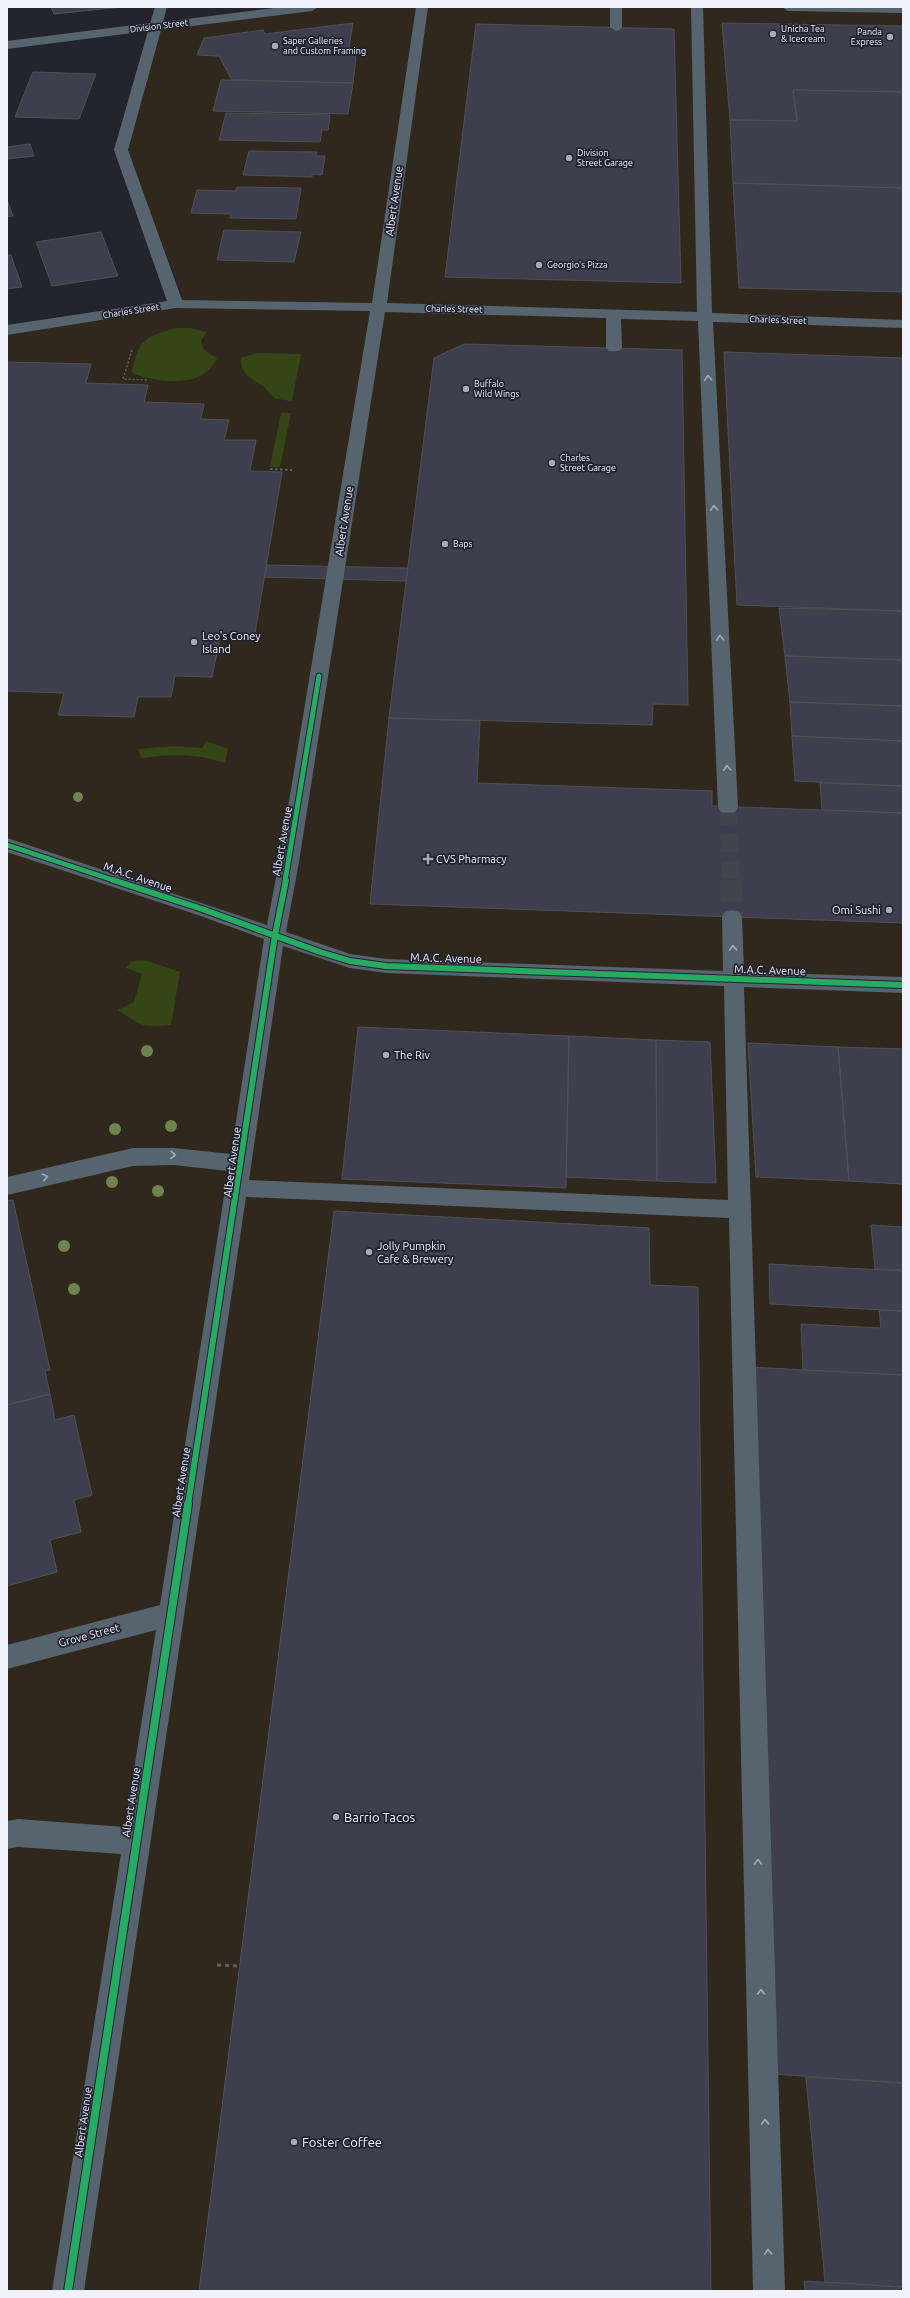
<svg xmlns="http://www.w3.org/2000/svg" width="910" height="2298" font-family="Ubuntu,sans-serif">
<rect width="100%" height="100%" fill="#24252c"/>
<path fill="#30281c" d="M322 7H903V2291H7V334L187 307 124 150 158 28Z"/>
<path fill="#344516" d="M176 328H190L207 332 201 341C202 350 209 354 217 358 204 389 160 383 134 374L132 371C140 338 144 338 176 328Z
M257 353 301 354 292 401 276 399C271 396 269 392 265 388 254 379 239 375 241 358Z
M281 413H291L280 467H270Z
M206 741 228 749 225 763C197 753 171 754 141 758L138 749 174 746 202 748Z
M138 960 148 961 180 972 171 1025C142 1027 142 1027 118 1010L134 1002 142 974 126 968 131 962Z"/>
<path fill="#3e3f4e" stroke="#4f5056" d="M51 7H122L54 14Z
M353 23 348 54 356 57 353 83 232 80 219 56 197 55 204 38 263 30 265 34Z
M722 23 903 26V92L793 90 797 121 730 120Z
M476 24 674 29 681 283 445 277Z
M33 72 96 74 79 119 15 117Z
M221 80H232L353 83 348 114 213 111Z
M793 90 903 92V188L733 183 730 120 797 121Z
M226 113 330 115 328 130H322L320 142 219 140Z
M30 144 34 156 7 159V147Z
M249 151 317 152 316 156H325L322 175 312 174V177L243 175Z
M733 183 903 188V292L739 288Z
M237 187 301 188 296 219 230 218 231 214 191 213 197 190 236 191Z
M7 200 13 216 7 217Z
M224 230 301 232 294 262 217 260Z
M101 232 118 276 52 286 36 242Z
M7 255H11L22 287 7 289Z
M464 344 682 350 688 705 653 704 652 725 389 718 434 358Z
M724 352 903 358V611L737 605Z
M7 362 91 364 86 383 148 385 144 402 204 404 201 419 229 420 224 440H256L250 471 282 472 255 633H221L212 677 175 676 171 697H138L134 717 58 715 64 693 7 691Z
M267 565 408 568 406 581 264 577Z
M779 608 903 611V660L785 656Z
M785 656 903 660V706L790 702Z
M790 702 903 706V741L792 736Z
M389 718 480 721 477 783 712 791V806L903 813V923L370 904Z
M792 736 903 741V786L795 781Z
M820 783 903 786V813L822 810Z
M358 1027 569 1036 566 1188 342 1179Z
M569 1036 656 1040 657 1181 566 1177Z
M656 1040 710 1042 716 1183 657 1181Z
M748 1043 838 1047 849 1181 756 1177Z
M838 1047 903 1049V1184L849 1181Z
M13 1200 50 1370 45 1371 50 1394 7 1405V1201Z
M334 1211 649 1228 650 1285 698 1287 711 2291H199Z
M871 1225 903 1227V1270L875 1269Z
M769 1264 903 1271V1311L770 1304Z
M879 1310 903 1311V1375L803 1370 801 1324 881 1328Z
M749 1367 903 1375V2083L772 2074Z
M50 1394 55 1420 74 1415 92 1495 74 1500 81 1532 50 1540 57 1572 7 1586V1405Z
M806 2077 903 2083V2287L825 2282Z
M804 2281 903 2287V2291H805Z"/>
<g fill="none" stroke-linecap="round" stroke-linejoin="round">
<path stroke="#43444b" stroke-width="18" stroke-dasharray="18 9" stroke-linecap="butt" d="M728 807 731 881"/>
<path stroke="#43444b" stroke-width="22" stroke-dasharray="22 11" stroke-linecap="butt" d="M731 880 732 917"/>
<path stroke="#5a626b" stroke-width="1.5" stroke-dasharray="2 2" stroke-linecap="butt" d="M132 350 123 379 148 380"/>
<path stroke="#5a626b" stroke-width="2" stroke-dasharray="2.5 2.5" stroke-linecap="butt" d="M270 469 292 470"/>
<path stroke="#5a626b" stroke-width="3" stroke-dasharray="4 4" stroke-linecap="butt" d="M217 1965 239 1966"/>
<path fill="#56646f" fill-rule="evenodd" d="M155 7H167L163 22 282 7H318L312 11 161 30 128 150 182 300 372 303 416 7H428L387 303 697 312 691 7H703L712 313 903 320V328L713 322 738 807 735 812 728 813 721 812 718 807 698 321 621 319 622 348 619 351H609L606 348V318L385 312 299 862 286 932 350 954 386 959 723 971 722 917 725 912 732 910 739 912 742 917 744 972 903 977V993L744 987 785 2291H753L729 1218 246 1197 84 2291H52L121 1854 18 1847 7 1849V1821L18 1819 125 1827 156 1630 7 1669V1645L160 1605 228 1171 174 1165 133 1166 7 1195V1177L133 1148H174L231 1154 264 939 195 914 7 852V838L267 925 279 862 370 311 176 308 7 335V325L167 301 114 150 148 31 7 49V41L150 23ZM283 946 350 968 386 973 724 986 728 1200 249 1180Z
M610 7H622V27L620 30 616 31 610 27Z
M782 7H903V13L788 11Z"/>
<g stroke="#212230" stroke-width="7">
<path id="cycleway-far2" d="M7 845 116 881
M285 881 319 676"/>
</g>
<g stroke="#212230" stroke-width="8">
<path id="cycleway-far1" d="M113 880 202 909 320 952 350 961 386 966 903 985
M188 1505 275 935 286 880"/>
</g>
<g stroke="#212230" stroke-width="10">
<path id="cycleway" d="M68 2291 188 1504"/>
</g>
<use href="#cycleway-far2" stroke="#26ab63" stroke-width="5"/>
<use href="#cycleway-far1" stroke="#26ab63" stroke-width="6"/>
<use href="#cycleway" stroke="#26ab63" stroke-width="8"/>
</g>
<g fill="#6d8450">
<circle cx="78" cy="797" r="5"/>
<circle cx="147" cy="1051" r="6"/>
<circle cx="171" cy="1126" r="6"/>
<circle cx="115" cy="1129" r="6"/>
<circle cx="112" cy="1182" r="6"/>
<circle cx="158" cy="1191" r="6"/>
<circle cx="64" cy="1246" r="6"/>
<circle cx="74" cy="1289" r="6"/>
</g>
<defs><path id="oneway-chevron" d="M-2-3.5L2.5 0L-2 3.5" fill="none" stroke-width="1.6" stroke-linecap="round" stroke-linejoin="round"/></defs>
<g stroke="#a3abb5">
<use href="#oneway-chevron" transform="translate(708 378) rotate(-93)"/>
<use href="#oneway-chevron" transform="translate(714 508) rotate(-93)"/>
<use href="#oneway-chevron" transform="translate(720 638) rotate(-93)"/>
<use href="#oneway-chevron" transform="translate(727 768) rotate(-93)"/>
<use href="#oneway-chevron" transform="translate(733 948) rotate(-92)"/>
<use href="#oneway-chevron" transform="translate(173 1155) rotate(3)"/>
<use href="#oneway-chevron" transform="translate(45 1177) rotate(-13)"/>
<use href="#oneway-chevron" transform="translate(758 1862) rotate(-91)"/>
<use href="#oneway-chevron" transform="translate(761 1992) rotate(-91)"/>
<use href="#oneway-chevron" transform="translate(765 2122) rotate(-92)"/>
<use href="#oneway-chevron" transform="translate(768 2252) rotate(-92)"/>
</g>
<g fill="#a9aab3" stroke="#212230" stroke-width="1.5">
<circle cx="773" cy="34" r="4"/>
<circle cx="890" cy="37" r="4"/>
<circle cx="275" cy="46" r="4"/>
<circle cx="569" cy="158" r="4"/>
<circle cx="539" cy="265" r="4"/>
<circle cx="466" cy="389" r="4"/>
<circle cx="552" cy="463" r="4"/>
<circle cx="445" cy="544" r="4"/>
<circle cx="194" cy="642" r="4"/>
<path d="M426 853h4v4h4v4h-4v4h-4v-4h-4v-4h4z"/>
<circle cx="889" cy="910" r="4"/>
<circle cx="386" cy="1055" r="4"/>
<circle cx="369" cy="1252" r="4"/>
<circle cx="336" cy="1817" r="4"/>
<circle cx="294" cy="2142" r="4"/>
</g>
<g text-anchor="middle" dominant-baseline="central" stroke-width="3.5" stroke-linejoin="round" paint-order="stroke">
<g font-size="9" fill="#f0f2fb" stroke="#212230">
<text transform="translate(159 26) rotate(-7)">Division Street</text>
<text transform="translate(454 309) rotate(1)">Charles Street</text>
<text transform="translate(131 311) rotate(-9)">Charles Street</text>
<text transform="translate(778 320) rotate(2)">Charles Street</text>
</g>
<g font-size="9" fill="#f0f2fb" stroke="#212230" text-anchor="start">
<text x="781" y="29">Unicha Tea<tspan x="781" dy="10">&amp; Icecream</tspan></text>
<text x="882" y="32" text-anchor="end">Panda<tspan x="882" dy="10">Express</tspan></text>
<text x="283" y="41">Saper Galleries<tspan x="283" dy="10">and Custom Framing</tspan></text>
<text x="577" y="153">Division<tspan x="577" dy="10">Street Garage</tspan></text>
<text x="547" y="265">Georgio's Pizza</text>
<text x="474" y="384">Buffalo<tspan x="474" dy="10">Wild Wings</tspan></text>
<text x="560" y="458">Charles<tspan x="560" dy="10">Street Garage</tspan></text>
<text x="453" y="544">Baps</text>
</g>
<g font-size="11" fill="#f0f2fb" stroke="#212230">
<text transform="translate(394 201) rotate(-82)">Albert Avenue</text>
<text transform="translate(344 521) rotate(-81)">Albert Avenue</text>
<text transform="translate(282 841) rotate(-80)">Albert Avenue</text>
<text transform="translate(138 877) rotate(19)">M.A.C. Avenue</text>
<text transform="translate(446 958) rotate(2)">M.A.C. Avenue</text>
<text transform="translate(770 970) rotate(2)">M.A.C. Avenue</text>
<text transform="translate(232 1162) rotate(-82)">Albert Avenue</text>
<text transform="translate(181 1482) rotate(-81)">Albert Avenue</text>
<text transform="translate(89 1635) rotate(-15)">Grove Street</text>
<text transform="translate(131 1802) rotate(-81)">Albert Avenue</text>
<text transform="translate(83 2122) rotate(-82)">Albert Avenue</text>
</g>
<g font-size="11" fill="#f0f2fb" stroke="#212230" text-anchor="start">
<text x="202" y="636">Leo's Coney<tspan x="202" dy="13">Island</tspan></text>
<text x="436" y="859">CVS Pharmacy</text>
<text x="881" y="910" text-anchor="end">Omi Sushi</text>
<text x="394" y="1055">The Riv</text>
<text x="377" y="1246">Jolly Pumpkin<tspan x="377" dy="13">Cafe &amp; Brewery</tspan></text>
</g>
<g font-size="13" fill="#f0f2fb" stroke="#212230" text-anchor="start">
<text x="344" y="1817">Barrio Tacos</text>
<text x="302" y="2142">Foster Coffee</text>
</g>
</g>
<rect width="910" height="2298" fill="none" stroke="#f0f2fb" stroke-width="16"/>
</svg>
